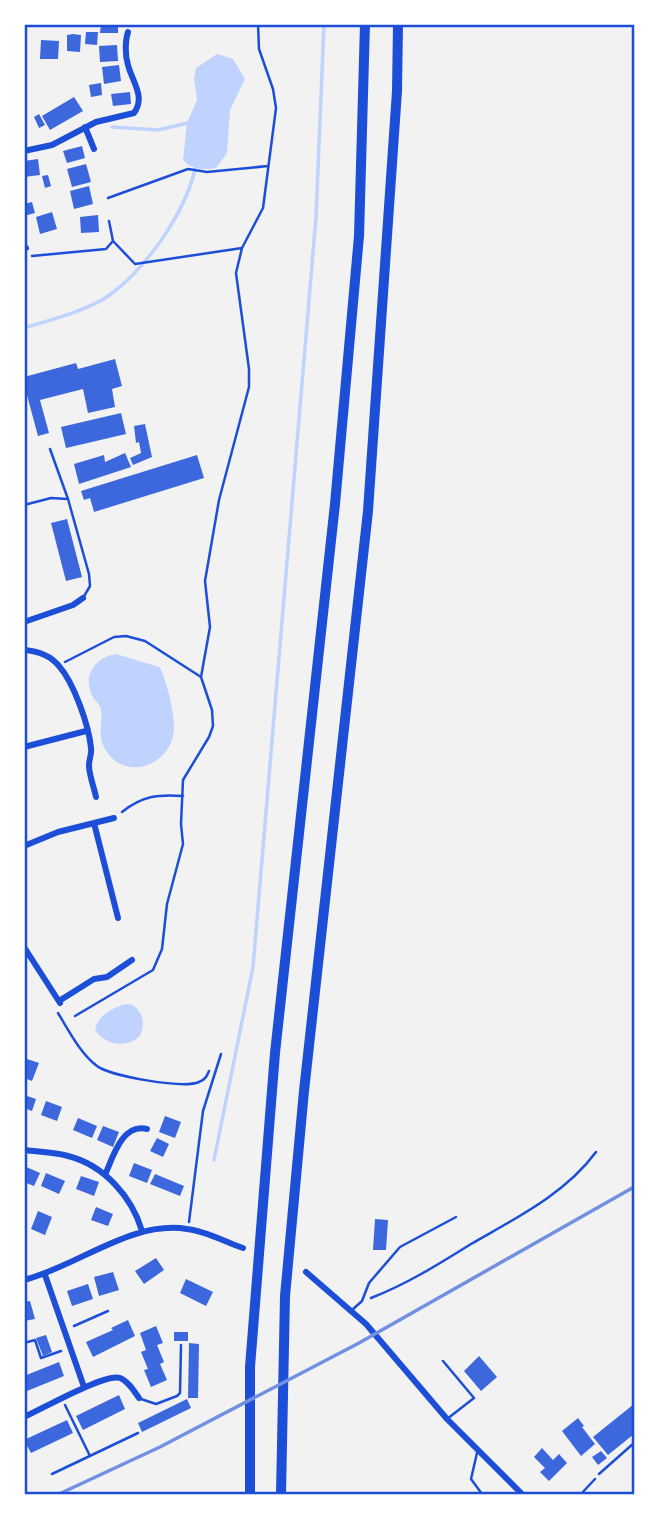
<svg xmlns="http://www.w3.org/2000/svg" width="659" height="1519" font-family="Karla,sans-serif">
<rect width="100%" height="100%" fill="#f2f2f2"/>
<path fill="#bfd3fe" d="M217 54 233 59 245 79 230 110 227 153 216 168C203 170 192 170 183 160L187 123 197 100 194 78 196 68Z
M116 654 159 667C166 675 175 717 174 728 173 766 123 784 104 747 97 734 103 723 101 710 100 704 95 701 93 697 81 676 96 657 116 654Z
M126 1004 133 1005C144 1014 145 1023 140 1036 126 1049 105 1045 95 1030 98 1015 112 1008 126 1004Z"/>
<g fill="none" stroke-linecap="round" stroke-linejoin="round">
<path stroke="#bfd3fe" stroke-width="3.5" d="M112 127 158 130 188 123
M24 328C50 320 90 310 111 294 147 267 185 213 195 169
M214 1160 253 967 316 217 324 24"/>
</g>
<path fill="#3d67dc" d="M101 24H118V33H100Z
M86 32H98L97 45 85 44Z
M73 34 81 35 80 52 67 51V35Z
M41 40 59 41 58 59H40Z
M117 45 118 61 100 62 99 46Z
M119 65 121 81 104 84 102 67Z
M101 83 102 95 91 97 89 85Z
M130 92 131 104 113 106 111 94Z
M74 97 83 111 50 130 42 116Z
M39 114 45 125 39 128 34 117Z
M82 146 85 158 67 163 63 151Z
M38 159 40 175 24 177V161Z
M86 164 91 182 72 187 67 169Z
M48 175 51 186 45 188 42 176Z
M89 186 93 204 74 209 70 191Z
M32 202 35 213 24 216V204Z
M52 212 57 229 40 234 36 217Z
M98 215 99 232 81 233 80 217Z
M115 359 122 386 112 389 115 407 88 413 83 389 40 400 49 433 38 436 24 384V377L76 363 78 369Z
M121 413 126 434 66 448 61 427Z
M145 424 152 457 133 465 130 458 141 453 139 442 136 443 134 426Z
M125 453 131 467 79 484 74 464 104 455 105 462Z
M197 455 204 478 94 512 90 498 84 500 81 491Z
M67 519 82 577 66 581 51 523Z
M24 1058 39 1063 32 1081 24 1078Z
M24 1095 36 1099 32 1111 24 1108Z
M46 1101 62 1107 57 1121 41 1115Z
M165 1116 181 1122 175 1138 159 1132Z
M78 1118 97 1126 92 1138 73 1130Z
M103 1126 119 1132 113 1147 97 1140Z
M157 1138 169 1144 163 1157 150 1151Z
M134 1163 152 1170 147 1183 129 1176Z
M24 1166 40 1173 34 1186 24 1182Z
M46 1173 65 1181 59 1194 41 1186Z
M155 1174 184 1186 180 1196 150 1184Z
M81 1176 99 1182 94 1196 76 1189Z
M96 1207 113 1214 108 1226 91 1220Z
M38 1211 52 1217 45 1235 31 1229Z
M375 1219 388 1220 386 1250H373Z
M156 1258 164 1270 144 1284 135 1271Z
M113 1272 119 1290 99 1296 94 1277Z
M186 1279 213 1292 206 1306 180 1293Z
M88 1284 93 1299 72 1306 67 1291Z
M30 1301 35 1319 24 1321V1302Z
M128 1320 135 1336 93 1357 86 1342 113 1330 111 1328Z
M156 1326 163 1343 157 1345 164 1362 160 1364 167 1380 151 1387 144 1370 148 1369 141 1352 146 1350 140 1333Z
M174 1332H188V1341H174Z
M46 1335 52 1352 43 1356 36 1338Z
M189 1343 199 1344 198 1398H188Z
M479 1356 497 1377 481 1391 464 1371Z
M59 1362 64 1376 27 1391 24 1376Z
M119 1395 125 1409 83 1430 76 1416Z
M187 1399 191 1408 142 1432 138 1423Z
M634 1404V1434L608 1455 593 1437Z
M578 1418 584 1426 582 1427 595 1444 581 1456 562 1431Z
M67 1420 73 1433 31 1453 24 1440Z
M542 1448 553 1460 559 1454 567 1463 549 1481 540 1472 545 1468 534 1457Z
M601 1451 607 1458 598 1465 592 1457Z"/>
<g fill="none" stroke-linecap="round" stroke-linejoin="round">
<path stroke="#1d4ed8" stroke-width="2.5" d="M108 198 188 169 207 172 268 166
M113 241 135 264 242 248
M32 256 106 249 113 241 109 221
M65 662 114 637 126 636 145 641 201 677 210 627 205 581 219 500 249 387V369L236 273 242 248 263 208 276 108 273 89 259 49 258 24
M122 812C142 796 158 794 183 796
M58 1013C69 1031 80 1053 97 1066 110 1076 183 1089 199 1082 205 1080 207 1076 209 1071
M75 1016 153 970 162 949 167 904 183 844 181 824 183 780 209 737 213 726 212 710 201 677
M189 1222 203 1111 221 1054
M371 1298C407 1284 439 1264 471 1244 516 1218 565 1194 596 1152
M74 1326 108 1311
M24 1343 35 1340 41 1358 61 1351
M65 1405 90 1456
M52 1474 138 1433
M599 1474 634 1443"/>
<path stroke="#1d4ed8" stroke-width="2.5" d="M50 449 68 499
M24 505 51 498 68 499 89 574 90 586 83 598
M352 1310 362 1301 369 1283 400 1247 456 1217
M443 1361 474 1398 447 1419
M141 1399 156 1404 177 1396 180 1393 181 1345
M477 1453 471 1479 482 1494
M581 1494 595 1479"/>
<path stroke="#1d4ed8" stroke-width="6" d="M85 127 94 149
M24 151 52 145 96 122 134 113C146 97 132 81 128 65 125 55 125 41 128 32
M24 249 26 248
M24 622 73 605 83 598
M24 650C38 651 50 655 59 666 74 683 89 726 91 748 92 754 89 759 89 765 89 775 94 787 96 797
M24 747 86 731
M94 823 118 918
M24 846 58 832 114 818
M24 947 60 1003
M59 1001 94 979 107 977 132 960
M24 1150C39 1152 54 1152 68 1156 104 1165 132 1197 142 1231
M105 1175C113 1157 122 1123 147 1129
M306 1272 366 1324 447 1419 522 1494
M45 1275 84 1387
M24 1280C78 1266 131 1220 187 1229 206 1231 225 1242 243 1248
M24 1417C42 1409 105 1373 120 1378 128 1381 134 1391 139 1398"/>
<path stroke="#1d4ed8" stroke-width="10" d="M250 1494V1367L275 1053 335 504 359 236 365 24
M281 1494 285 1296 304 1091 368 511 397 91 398 24"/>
<path stroke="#7290e2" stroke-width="3.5" d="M59 1494 160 1447 359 1343 634 1187"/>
</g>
<rect width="659" height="1519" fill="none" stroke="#ffffff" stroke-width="52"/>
<rect x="26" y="26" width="607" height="1467" fill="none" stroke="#1d4ed8" stroke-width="2.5"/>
</svg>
